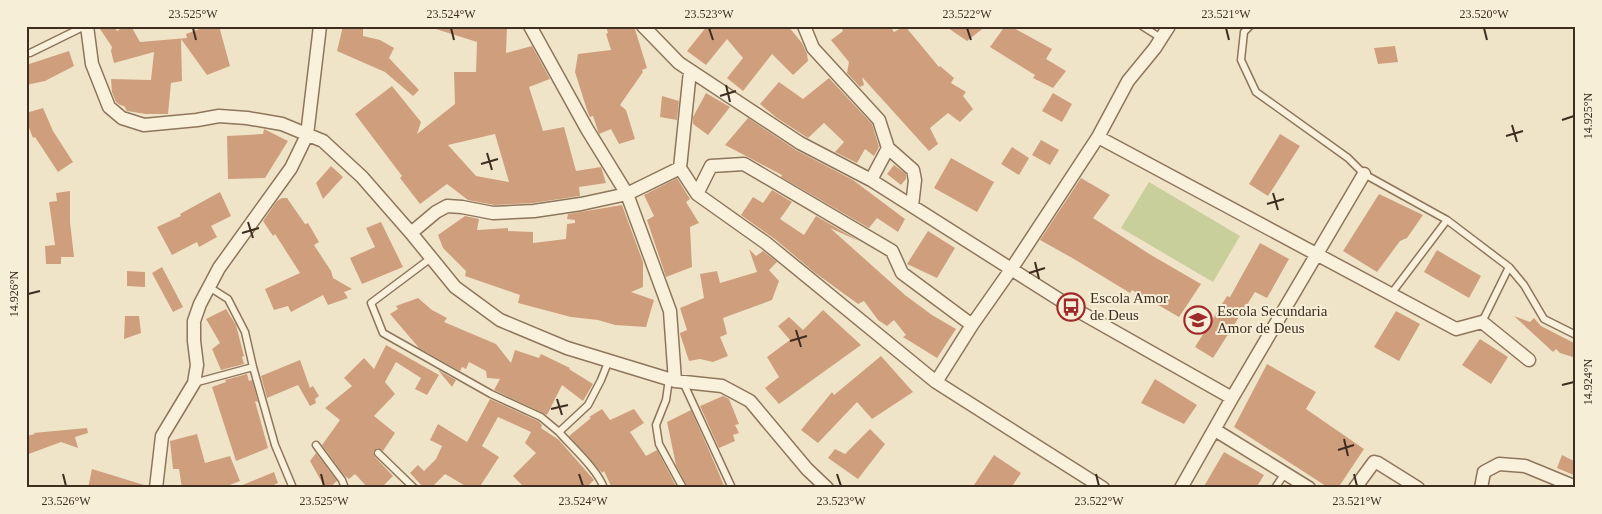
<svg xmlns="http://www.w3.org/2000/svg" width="1602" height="514" font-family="'Times New Roman',serif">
<rect width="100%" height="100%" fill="#f0e4c8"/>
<path fill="#c9cf9b" d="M1149 182 1240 236 1213 282 1121 228Z"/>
<path fill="#cf9f7d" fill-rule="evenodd" d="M98 26H114L117 31 125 26H131L140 42 187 38 186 34 208 26H219L230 66 207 75 181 39 182 81 171 83 168 114H146L127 111 124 106 120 105 116 102 112 92 111 79 151 80 154 52 114 63 111 51 112 47Z
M343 26H363V36L380 40 394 48 389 58 419 90 413 96 385 72 337 51Z
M436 26H507L506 53 532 46 550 79 529 87 543 131 564 127 576 171 601 167 606 183 579 187 580 196 533 203 494 205 468 200 447 184 420 204 400 178 402 176 355 114 392 86 421 122 417 134 455 104 454 72H476L477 42 436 29ZM495 134 509 182 476 176 448 145Z
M606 26H634L647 68 642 70 643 72 620 105 626 110 635 139 619 144 611 129 599 134 593 116 590 117 588 113 575 72 578 54 611 50 606 34 608 33Z
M707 26H788L802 43 807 54 808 61 793 75 772 54 743 91 727 78 743 58 727 39 706 65 687 51Z
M840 26H890L894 32 905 26 939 67 940 66 954 78 951 83 966 92 963 96 973 109 960 122 948 113 930 128 938 144 929 151 862 77 864 85 860 87 847 73 849 62 831 40 843 31Z
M945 26H986L967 41Z
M1005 26H1010L1052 49 1046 59 1066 71 1053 88 1033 78 1035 75 990 47Z
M1395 46 1398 62 1378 64 1374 48Z
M69 51 74 66 45 81 26 85V65Z
M829 78 872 124 879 147 874 156 865 149 857 163 835 152 844 142 824 123 808 138 777 118 760 104 779 82 803 99Z
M706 93 730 107 708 135 693 124V117Z
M1053 93 1072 104 1062 122 1042 111Z
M662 96 679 101 677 120 660 117Z
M43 108 53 131 73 162 58 172 35 137 33 138 26 120V113Z
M748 118 796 150 853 180 905 219 898 232 877 218 869 228 781 177 782 175 725 145Z
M264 129 288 141 265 178 228 179 227 136 263 134Z
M1280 134 1300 146 1268 196 1249 184Z
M1041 140 1059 150 1050 165 1032 155Z
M1012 147 1029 158 1019 175 1001 164Z
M951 158 994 182 977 212 934 188Z
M894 165 906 174V179L901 185 887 174Z
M331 166 343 177 323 199 316 183Z
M677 178 690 199 686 202 699 223 690 227 692 267 666 277 647 220 654 216 644 195Z
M1081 178 1110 195 1093 218 1151 255 1201 284 1179 317 1132 290 1130 293 1074 259 1040 240Z
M772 190 792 202 780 219 804 235 816 216 859 241 830 228 905 295 932 315 956 329 937 358 903 337 906 335 894 320 887 326 878 320 864 301 858 304 814 272 776 240 741 215 753 197 763 203Z
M70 191V222L74 257H61V264H46L45 246 55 245 49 202 57 201 56 193Z
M220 192 231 216 211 226 217 237 199 247 197 242 172 255 157 227 181 216 180 214Z
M1379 194 1423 215 1407 238 1400 241 1377 272 1343 251Z
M282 198H287L305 224 308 223 319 242 314 245 331 271 333 278 352 289 344 292 348 298 328 305 323 295 291 312 288 306 274 310 265 289 300 273 275 234 273 236 263 221 277 201Z
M622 205 643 262V287L631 292 654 300 646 327 615 325 598 320 571 317 518 303 520 295 465 276 466 271 443 248 438 235 465 216 479 219 477 230 508 228V231L533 232V243L566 239 567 224 575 223V220L567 219 568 214Z
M381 222 403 267 362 284 350 258 375 247 366 228Z
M928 231 955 248 937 278 907 264Z
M1260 243 1289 259 1267 298 1255 292 1213 358 1195 347 1227 296 1230 297Z
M749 249 756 256 763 251 777 262 769 270 779 281 772 300 723 318 727 334 720 337 728 356 713 362 700 359 689 361 680 334V333L687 330 680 308 704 298 700 274 717 271 720 283 757 272Z
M1437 250 1481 276 1469 298 1424 272Z
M162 267 183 307 173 312 152 273Z
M127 271 145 272V287L127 286Z
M418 298 432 310 447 318 444 322 496 344 511 363 515 350 539 358 541 354 570 368 569 369 593 384 583 401 562 385 547 415 494 390 500 379 487 378 486 371 469 362 466 369 462 367 460 371 419 348 390 314 398 309 396 306Z
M226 309 236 325 244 356 242 357 244 364 221 370 212 349 220 343 206 319Z
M823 310 861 345 779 404 765 388 779 377 767 357 790 340 778 326 789 317 803 330Z
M1396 311 1420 324 1399 361 1374 347Z
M125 316H139L141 333 124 339Z
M1514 316 1530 322 1534 318 1541 326 1576 344V358L1560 353 1556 349 1553 352Z
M1480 339 1508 357 1491 384 1462 365Z
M386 345 439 375 427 395 415 389 421 378 396 362 385 382 395 394 374 416 395 433 383 451 377 448 373 452 375 457 393 476 381 488H368L355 474 349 479 344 475 322 445 340 420 325 408 352 386 344 378 364 358 374 369Z
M881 356 913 392 872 419 857 402 818 443 801 430 832 392 834 395Z
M300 360 310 388 313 386 319 396 315 399 316 403 310 406 298 385 267 398 261 376Z
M1267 364 1316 392 1306 409 1364 449 1338 488H1329L1234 427Z
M438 370 456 380 452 387Z
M247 374 249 381 252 380 258 402 255 401 268 448 236 461 212 387 226 382 225 380Z
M1155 379 1197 405 1184 424 1141 403Z
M723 396 729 399 739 424 735 425 739 433 733 435 735 441 719 448 700 406Z
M490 399 538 421 542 425 541 428 559 440 594 480 586 488H525L513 476 536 453 525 443 531 432 498 417 482 446 499 457 479 488H469L445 474 431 488H424L410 473 418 465 424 471 436 459 442 446 430 440 438 424 467 442Z
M602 409 610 420 634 409 644 423 630 432 646 456 657 450 677 488H612L604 471 602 473 569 436 591 418 589 417Z
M691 410 714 462 725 488H688L676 465 667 422Z
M87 428 88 433 75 437 78 448 61 442 26 455V436L35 434 33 433Z
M870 429 885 444 858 479 828 458 835 449 845 454Z
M197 434 205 463 230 456 240 481 222 488H182L179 469H173L170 441Z
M1224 452 1264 475 1256 488H1203Z
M316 453 337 481 329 488H325L310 461Z
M994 455 1021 473 1011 488H972Z
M1562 455 1576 462V476L1557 468Z
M92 469 144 485 143 488H88Z
M274 472 278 483 268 488H235Z"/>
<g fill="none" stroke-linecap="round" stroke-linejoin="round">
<g stroke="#8d765c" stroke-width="9">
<path id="lane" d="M1142 26 1161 38
M1250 26 1244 32 1241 60 1256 92 1348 158 1364 174 1447 220 1509 267 1524 285 1544 319 1576 335
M26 53H30L85 26
M431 258 371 303 383 333 491 394 541 417 559 432
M209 287 228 299 245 332 253 367
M1391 294 1447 220
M1482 322 1509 267
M669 379 666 400 656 425 659 444 683 488
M683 382 732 488
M194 383 253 367 275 445 293 488
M316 445 342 480 345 488
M378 453 414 488
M604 488C597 469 572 447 559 432L588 405 601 380 609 360
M1275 488 1285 473"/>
</g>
<g stroke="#8d765c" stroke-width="15">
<path id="street" d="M87 26 92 64 109 107 122 118 144 125 197 120 219 116 247 118 282 124 323 141 362 177 411 233 455 287 500 320 567 348 675 381 722 386 750 401 807 469 827 488
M530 26 587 129 627 194 670 311 675 381
M643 26 679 63 800 143 871 180 912 206
M804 26 813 48 879 120 888 148 913 170 915 180 912 206 1071 307 1232 398
M690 71 680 168 697 194 766 243 936 382 1103 488
M1098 137 1456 329 1482 322 1529 360
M871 180 888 148
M697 194 711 166 744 164 892 251 902 273 972 325
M411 233 436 212 447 206 462 207 493 213 534 211 581 204 627 194 680 168
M936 382 972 325 1012 268 1098 137 1128 81 1155 48 1169 26
M1215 430 1309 488
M156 488 162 436 194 383 197 365 194 341V321L200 304 219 268 291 168 307 135 320 26
M1181 488 1232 398 1364 174
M1355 488 1374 462 1378 463 1418 488
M1481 488 1484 472 1499 464 1525 466 1576 487"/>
</g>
<use href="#lane" stroke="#faf1dc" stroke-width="6"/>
<use href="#street" stroke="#faf1dc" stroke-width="12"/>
</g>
<path fill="none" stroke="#3d2e20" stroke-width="2" d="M193 28 196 40M451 28 454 40M709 28 713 40M967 28 971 40M1226 28 1229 40M1484 28 1487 40M726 85 730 102M720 96 736 91M1562 120 1574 116M1512 125 1517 142M1506 136 1523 131M487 153 492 170M481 164 498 159M1273 193 1278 210M1267 204 1284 199M248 222 253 238M242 233 259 228M1035 262 1039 279M1029 273 1045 268M28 294 40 291M796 330 801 347M790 341 807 336M1562 385 1574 382M557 399 562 415M551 409 568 405M1344 439 1348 456M1338 450 1354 445M63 474 66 486M321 474 324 486M579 474 583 486M837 474 841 486M1096 474 1099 486M1354 474 1357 486"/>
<defs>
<g id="bus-ring" transform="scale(1.4375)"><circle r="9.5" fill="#f7eed8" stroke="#9e2a2b" stroke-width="1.5"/><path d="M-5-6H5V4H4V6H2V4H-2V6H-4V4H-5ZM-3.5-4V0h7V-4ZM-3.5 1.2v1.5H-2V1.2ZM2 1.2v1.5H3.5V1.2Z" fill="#9e2a2b"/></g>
<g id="school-ring" transform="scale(1.4375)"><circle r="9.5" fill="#f7eed8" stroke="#9e2a2b" stroke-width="1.5"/><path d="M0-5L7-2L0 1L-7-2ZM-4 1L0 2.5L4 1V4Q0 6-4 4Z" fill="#9e2a2b"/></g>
</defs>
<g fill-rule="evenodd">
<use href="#bus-ring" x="1071" y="307"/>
<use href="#school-ring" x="1198" y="320"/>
</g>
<g text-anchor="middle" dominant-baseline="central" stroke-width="4" stroke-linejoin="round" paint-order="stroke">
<g font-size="15" fill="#3d2e20" stroke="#f7eed8" text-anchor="start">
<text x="1090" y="298">Escola Amor<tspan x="1090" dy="17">de Deus</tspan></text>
<text x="1217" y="311">Escola Secundaria<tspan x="1217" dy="17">Amor de Deus</tspan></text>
</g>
</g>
<rect width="1602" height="514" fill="none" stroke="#f7eed8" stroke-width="55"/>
<rect x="28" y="28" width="1546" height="458" fill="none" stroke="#3d2e20" stroke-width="2"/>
<g font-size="12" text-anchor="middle" fill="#3d2e20">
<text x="193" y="18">23.525°W</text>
<text x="451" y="18">23.524°W</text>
<text x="709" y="18">23.523°W</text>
<text x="967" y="18">23.522°W</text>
<text x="1226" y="18">23.521°W</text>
<text x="1484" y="18">23.520°W</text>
<text transform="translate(1588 116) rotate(-90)" y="4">14.925°N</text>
<text transform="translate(14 294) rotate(-90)" y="4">14.926°N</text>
<text transform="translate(1588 382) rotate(-90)" y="4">14.924°N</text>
<text x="66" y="505">23.526°W</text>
<text x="324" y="505">23.525°W</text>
<text x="583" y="505">23.524°W</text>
<text x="841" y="505">23.523°W</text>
<text x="1099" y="505">23.522°W</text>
<text x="1357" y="505">23.521°W</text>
</g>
</svg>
